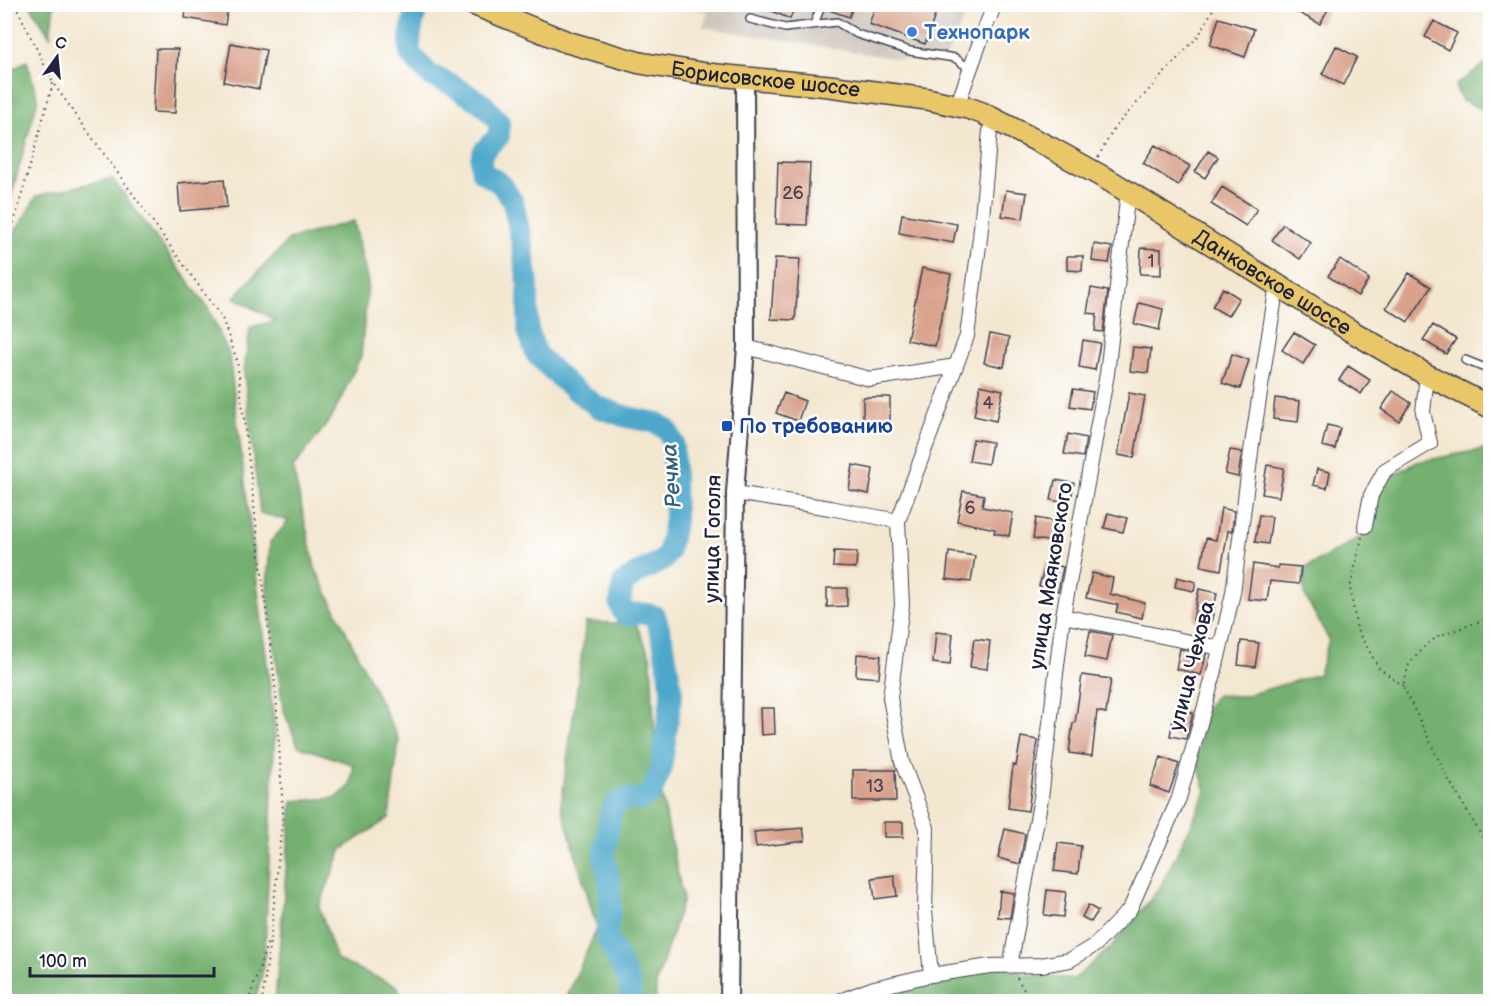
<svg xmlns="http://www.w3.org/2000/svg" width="1495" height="1006" font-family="'Balsamiq Sans',sans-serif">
<rect width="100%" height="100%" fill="#fff"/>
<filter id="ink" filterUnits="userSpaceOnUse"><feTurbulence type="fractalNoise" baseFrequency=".0167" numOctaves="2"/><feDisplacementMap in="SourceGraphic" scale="12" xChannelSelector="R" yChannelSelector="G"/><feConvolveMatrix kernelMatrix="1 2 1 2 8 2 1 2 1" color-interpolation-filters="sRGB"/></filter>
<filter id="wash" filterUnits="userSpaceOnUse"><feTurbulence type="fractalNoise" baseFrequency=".008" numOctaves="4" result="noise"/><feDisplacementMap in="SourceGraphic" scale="24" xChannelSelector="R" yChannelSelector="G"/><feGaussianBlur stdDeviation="1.35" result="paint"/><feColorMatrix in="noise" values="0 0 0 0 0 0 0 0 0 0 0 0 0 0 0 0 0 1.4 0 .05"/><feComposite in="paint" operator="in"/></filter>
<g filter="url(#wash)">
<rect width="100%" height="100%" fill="#f3e7d0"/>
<path fill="#cbc3b8" d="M670 5H970L946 57 933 65 703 27 708 12Z"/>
<path fill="#74b070" stroke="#4b6956" stroke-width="1.5" d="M30 5H54L50 36Z
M1490 60V112L1462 101 1455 86Z
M27 61 38 99 5 218 4 118 6 116 7 73Z
M112 178 208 308 229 354 275 729 264 967 255 1001H5V271L12 237 37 196Z
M354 221 368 283 361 356 332 417 293 468 315 568 399 740 389 818 342 849 319 907 337 960 397 986 404 1001H275L292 801 336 798 350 786 354 765 298 746 283 709 267 588 270 542 289 521 260 513 244 372 250 327 276 321 234 297 290 239Z
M1490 448V1001L878 1002 939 976 988 962 1028 975 1074 979 1111 947 1159 889 1191 825 1206 791 1197 761 1206 708 1216 695 1244 696 1319 674 1329 640 1304 594V569L1340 549 1372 530 1378 503 1381 482 1417 462Z
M586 622 636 624 651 658 656 767 683 899 656 984V1001H565L597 928 561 805Z"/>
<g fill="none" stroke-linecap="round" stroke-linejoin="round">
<path stroke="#4da7cb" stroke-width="22" d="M419 4C412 21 409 36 410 54L430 75 452 85 483 104 499 122V136C485 149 478 152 482 172L501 184 513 202 522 243 528 284V330L536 354 567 384 598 407 627 417 657 423 668 431 673 442 675 520 668 553 663 560 638 573 623 583 620 605 624 614C637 615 641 611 655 616L663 641 672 692 661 769 652 792 640 800 626 799 614 805 610 815 604 855 610 886V912L606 935 629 982 632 1002"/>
</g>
<g id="blocks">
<path fill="#d8a18b" d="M187 4H214L228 7 225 25 185 18Z
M756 4H796L790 19Z
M827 4H854L849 17 826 9Z
M876 4H939L925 44 869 24Z
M1304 4H1331L1320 24 1299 13Z
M1219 18 1254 29 1245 57 1210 45Z
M1434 21 1457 33 1448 50 1425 37Z
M231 43 266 50 259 89 224 82Z
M1336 46 1357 57 1343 85 1322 74Z
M156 49H178L175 113 153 112Z
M1155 145 1190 166 1178 185 1143 163Z
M1208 151 1218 157 1205 178 1195 172Z
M778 162 810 163 807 225 776 224Z
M224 179 227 207 180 211 178 183Z
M1222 187 1257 209 1246 226 1211 204Z
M1006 190 1027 193 1023 219 1002 216Z
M902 214 957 224 953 243 899 233Z
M1283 224 1311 243 1300 259 1272 240Z
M1094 244 1112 247 1109 263 1092 261Z
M1141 248 1161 249V275L1140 274Z
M1067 256H1083L1082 271 1067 270Z
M775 258 800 259 795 320 771 319Z
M1340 259 1369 279 1358 296 1328 276Z
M922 268 951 274 935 346 907 340Z
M1409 273 1431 287 1408 322 1386 308Z
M1091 288 1108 291 1103 332 1095 331 1097 314 1087 313Z
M1223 288 1239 298 1228 316 1212 307Z
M1139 303 1163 309 1159 330 1134 324Z
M1433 325 1456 339 1446 354 1423 340Z
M1294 332 1315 345 1303 364 1282 350Z
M990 334 1009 338 1004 367 984 363Z
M1083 340 1100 343 1095 370 1079 367Z
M1133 347 1151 349 1148 373 1130 371Z
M1232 354 1249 360 1240 389 1222 383Z
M1348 366 1370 380 1361 394 1339 380Z
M980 385 1003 390 996 421 974 416Z
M1073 389 1093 392 1090 409 1070 406Z
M1393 391 1411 403 1399 421 1381 409Z
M784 393 805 401 798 421 776 413Z
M1129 393 1145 396 1134 458 1118 455Z
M863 397H890V423H863Z
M1275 398 1300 401 1298 422 1273 419Z
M1327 425 1340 428 1335 449 1322 446Z
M1068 434 1086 438 1083 457 1064 454Z
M973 439 992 442 988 464 969 461Z
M1230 450 1242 452 1238 477 1225 474Z
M853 465 873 469 869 494 849 490Z
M1267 465 1284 468 1279 497 1262 494Z
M1317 469 1330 472 1327 488 1313 485Z
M1055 480 1074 483 1070 504 1051 500Z
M963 491 984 495 982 507 1013 513 1009 536 994 533 995 529 957 521Z
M1221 508 1234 511 1232 531H1228L1221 570 1201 566 1206 538 1216 540Z
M1108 513 1127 518 1123 532 1104 528Z
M1259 515 1272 517 1268 544 1255 542Z
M1036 518 1057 522 1054 542 1033 539Z
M834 551 857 552 856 568 833 567Z
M949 552 975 556 971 582 946 579Z
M1046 562 1063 567 1058 591 1039 586Z
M1253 564 1278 568V565L1301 567 1299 584 1270 581 1267 601 1248 599Z
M1092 573 1113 578 1110 594 1145 603 1142 618 1116 612 1118 605 1086 598Z
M1177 577 1196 582 1194 591 1175 587Z
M827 588H847V606L827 607Z
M1199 589 1217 593 1211 624 1193 620Z
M1090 631 1112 635 1107 661 1085 657Z
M936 632 953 634 950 665 933 663Z
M974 639 990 641 987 669 970 667Z
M1241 641 1259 643 1255 667 1238 665Z
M1180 649 1206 654 1201 675 1176 669Z
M857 654 881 656 879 678 856 676Z
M1082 675 1111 679 1106 713 1097 711 1092 756 1069 753 1073 723H1075Z
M760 708H774L775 734 761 735Z
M1175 709 1193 713 1186 739 1170 736Z
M1021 737 1038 740 1028 811 1008 808 1013 765 1016 766Z
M1161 757 1179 764 1169 793 1150 786Z
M853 770H895L896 801H853Z
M884 822H903V837H884Z
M803 828 805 841 756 847 754 832Z
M1005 829 1025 834 1020 864 998 858Z
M1058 843 1081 846 1078 874 1054 871Z
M894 875 897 896 875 899 872 878Z
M1047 890 1066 892 1063 917 1044 915Z
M1000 891 1014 893 1010 918 998 917Z
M1088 905 1098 911 1091 922 1082 917Z"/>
</g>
</g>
<g filter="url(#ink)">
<use href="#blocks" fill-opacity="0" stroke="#414051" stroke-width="1.5"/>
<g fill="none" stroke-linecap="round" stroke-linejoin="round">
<g stroke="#414051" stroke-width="10">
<path id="service" d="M750 19 785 28 837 22 857 34 910 51 955 58 970 69
M814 24 822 4
M1465 360 1490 370"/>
</g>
<g stroke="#414051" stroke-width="16">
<path id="minor" d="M957 106 985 28 995 4
M746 347 870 379 956 366
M735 493 830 508 898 521
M1365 526 1371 495 1385 470 1430 443 1423 412 1427 375
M1063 616 1220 648
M1010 966 1041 798 1063 616 1107 374 1128 191
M931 975 925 911 927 828 902 762 890 698 902 605 898 521 967 336 980 238 990 131 993 118
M837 1002 874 988 931 975 990 966 1041 965 1070 960 1095 945 1130 909 1179 798 1215 670 1233 593 1252 444 1277 284"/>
</g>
<g stroke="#414051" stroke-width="20">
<path id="tertiary" d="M729 1002 735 493 746 347 745 77"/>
</g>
<g stroke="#414051" stroke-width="24">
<g id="primary">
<path id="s1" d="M473 4 567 42 640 63 707 74 829 86 927 99 968 108 982 113 1051 148 1112 182 1351 331 1427 375 1490 407"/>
</g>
</g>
<path stroke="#414051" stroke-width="2" stroke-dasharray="1.5 4.5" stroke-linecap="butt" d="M15 4 53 83 222 318 237 360 276 693 283 813 271 934 262 1002
M1488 4 1490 9
M1098 157 1115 127 1199 35 1216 4
M4 258 53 83
M1362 537 1350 588 1357 630 1379 668 1403 686
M1490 618 1438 636 1424 647 1409 664 1403 686 1446 775 1490 850
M1017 978 1031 1001
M248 1002 269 939
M1030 1002 1052 999 1110 1002"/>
<use href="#service" stroke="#fff" stroke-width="7"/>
<use href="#minor" stroke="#fff" stroke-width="14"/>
<use href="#tertiary" stroke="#fff" stroke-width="16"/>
<use href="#primary" stroke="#e9c769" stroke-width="21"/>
</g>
</g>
<circle fill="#3f7fe0" stroke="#fff" stroke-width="2" cx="912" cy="32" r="6"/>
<rect fill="#1a4fb4" stroke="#fff" stroke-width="2" x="721" y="420" width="12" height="12" rx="3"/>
<g text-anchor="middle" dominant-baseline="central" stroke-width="5" stroke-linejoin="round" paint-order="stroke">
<g font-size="18" fill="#50424f">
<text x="793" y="193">26</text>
<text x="1151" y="261">1</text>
<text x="988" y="403">4</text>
<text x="970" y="508">6</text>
<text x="875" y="786">13</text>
</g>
<g font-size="21" font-weight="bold" fill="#366cbe" stroke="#fff" text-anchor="start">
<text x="924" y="32">Технопарк</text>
</g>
<g font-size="21" fill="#22223b" stroke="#fff">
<text stroke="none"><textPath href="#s1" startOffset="304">Борисовское шоссе</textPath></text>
<text stroke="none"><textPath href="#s1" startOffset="860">Данковское шоссе</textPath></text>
<text transform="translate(713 539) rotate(-89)">улица Гоголя</text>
<text transform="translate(1051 576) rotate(-81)">улица Маяковского</text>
<text transform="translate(1192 666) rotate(-76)">улица Чехова</text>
</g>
<g font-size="21" font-weight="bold" fill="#164399" stroke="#fff" text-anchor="start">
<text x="739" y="426">По требованию</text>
</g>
<g font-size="22" font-style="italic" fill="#355e7c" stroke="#fff">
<text transform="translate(672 476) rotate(-94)">Речма</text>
</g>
</g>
<rect width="1495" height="1006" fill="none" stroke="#fff" stroke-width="24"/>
<g transform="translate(57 57) rotate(15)" stroke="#ffffff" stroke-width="4.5" paint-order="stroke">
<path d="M0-4.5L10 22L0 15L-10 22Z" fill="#22223b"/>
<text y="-9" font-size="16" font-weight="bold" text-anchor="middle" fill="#22223b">С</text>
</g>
<path d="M30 967v9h184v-9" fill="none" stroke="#22223b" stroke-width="3"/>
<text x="39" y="967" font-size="18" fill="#22223b" stroke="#ffffff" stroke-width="4.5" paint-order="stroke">100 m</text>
</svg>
